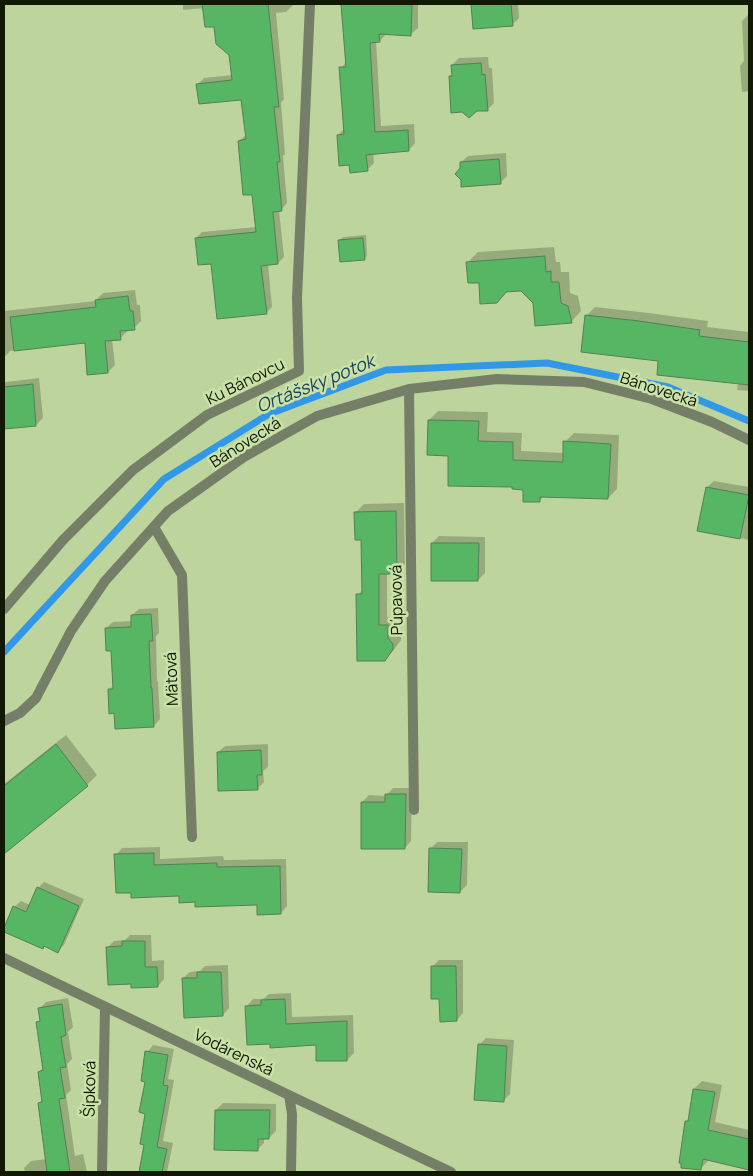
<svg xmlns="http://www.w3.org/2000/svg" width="753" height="1176" font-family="Manrope,sans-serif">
<rect width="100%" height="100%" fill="#bdd59c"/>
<path fill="#0003" d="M183 4H292L293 5 286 12 276 13 284 99 281 103 285 154 283 156 287 203 281 210H279L284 257 278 263 268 264 272 307 266 313 212 262 196 238 202 232 257 227 253 193 239 141 246 135 242 99 198 84 204 78 233 75 230 54 215 25 204 8 183 10Z
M342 4H418V28L411 34H386L380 41H376L381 126 414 124 415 143 409 150 373 153 374 163 367 170 350 164 338 135 345 128 341 68 347 61Z
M473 4H518L519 18 512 25 474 27Z
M748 15H749V91L742 92 740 66 744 61 742 21Z
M488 57 489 68H492L494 103 487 110 450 77 453 73 452 65 459 58Z
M506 153 507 176 500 183 461 168V162L468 156Z
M366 235 367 256 364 259 340 240 343 237Z
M554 247 556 262H560L561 272H569L570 293 578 296 581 311 571 322 534 302 521 290 508 291 497 302 480 282 468 262 478 252Z
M135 290 137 305H140L141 321 134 328 127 329 128 331 120 338 112 339 115 365 108 372 86 342 10 351 4 358V311L96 301V300L103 293Z
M595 307 649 313 708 321 707 327 749 332V391L737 390 738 383 660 360 586 316Z
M39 378 43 418 36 425 4 427V384L6 382Z
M438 411 488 412 487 432 522 433 521 451 564 453 565 442 574 433 619 435 617 489 608 498 545 495 539 501 524 489 513 486 450 454 429 420Z
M714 481 749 487V540L699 530 707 487Z
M404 503 405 564 396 573H387V617H396V629L401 635V640L393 651 384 660 358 595 363 589V538L356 512 364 504Z
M439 536 485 537V573L478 580 432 543Z
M158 608 159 633 156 636 157 682 158 681 160 719 154 726 115 712 109 690 114 685 112 649 106 628 113 622 132 621V615L139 609Z
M66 735 97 775 87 785 4 852V784Z
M268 744V767L263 771 264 782 257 789 218 752 225 746Z
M393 788H412L411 841 405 848 362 802 369 795 386 796Z
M437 842H468L467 885 460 892 431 848Z
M160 847V859L223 856 224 860 286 859 287 906 281 913 258 904 196 901 180 895 116 855 122 848Z
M44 882 84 899 64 945 58 951 45 945 43 948 4 931 14 907 21 901 30 905 38 888Z
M130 935H151L152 961 164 960V979L158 986 132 983 108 947 114 941 125 940Z
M439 960H463V1013L457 1020 441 998 432 967Z
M228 965 229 1008 223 1015 183 978 190 972 200 971 205 966Z
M291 993 292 1017 353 1015 354 1053 347 1060 247 1006 253 999H263L269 994Z
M68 998 73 1027 68 1032 72 1059 67 1064 71 1090 66 1095 75 1156 83 1154 87 1172H25L24 1168 31 1161 47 1159 39 1103 43 1099 39 1072 44 1067 38 1022 41 1019 39 1009 46 1002Z
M486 1038 514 1040 510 1094 503 1101 479 1045Z
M153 1045 174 1049 168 1079 174 1080 163 1141 173 1143 167 1172H140L146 1144 147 1052Z
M702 1081 722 1085 715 1122 749 1130V1169L709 1159 708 1161 700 1169 686 1122 689 1119 694 1089Z
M223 1103 276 1104V1131L269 1138H264V1143L257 1150 216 1110Z"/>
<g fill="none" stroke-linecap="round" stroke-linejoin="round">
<path stroke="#3198e8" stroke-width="7" d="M4 652 164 479 269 414 386 370 547 363 668 387 749 421"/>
</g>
<path fill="#56b663" stroke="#538057" d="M202 4H268L279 107H274L280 162H277L282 211 273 212 278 264 261 266 267 314 217 319 211 264 198 265 195 238 256 232 252 195H243L238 141 246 139 241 100 199 104 196 84 232 80 229 55 216 44 214 27H205Z
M341 4H412L411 36 379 34 380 42 370 43 375 132 408 130 409 151 366 155 368 171 350 173 349 165 339 166 337 135 344 134 339 67H346Z
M471 4H511L513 26 473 29Z
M481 63 482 75 485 74 488 111H477L469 118 462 112 451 113 449 76H452L451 65Z
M499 159 501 184 461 187V180L455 174 460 168V162Z
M363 238 365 260 340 262 338 240Z
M545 256 546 272 551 271V282H559L561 303 568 306 572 323 535 326 533 303 521 291 506 292 497 303 480 304 479 283H468L466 262Z
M128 296 130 311H133L135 330 120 331 121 340 105 341 108 373 87 375 85 343 14 351 10 317 96 307 95 300Z
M585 315 639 321 700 330 699 336 749 342V385L657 375 658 361 581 352Z
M33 384 36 426 4 429V387Z
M428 420 479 421 478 441 513 442V460L563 462V441L611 444 608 499 540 497V502H523V490L512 489V487L448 486V456L427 455Z
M706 487 749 495 740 539 697 531Z
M396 511 397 574H379V625H388V638L393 644V649L385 661H357L356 594H362L361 540H355L354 512Z
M431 543H479L478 581H431Z
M151 614 153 641H149L151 688H152L154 727 115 729 114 713 109 714 108 689H113L111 651H106L105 628 131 627V615Z
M56 744 88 786 4 854V786Z
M261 750 262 775H257L258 790 218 791 217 752Z
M385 794H406L405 849H361V802H385Z
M429 848 462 849 460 893 428 892Z
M154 853V865L217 863V867L280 866 281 914 257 915V905L195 907V902L179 903V896L131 898V893H116L114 854Z
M37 887 79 906 58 953 44 946 43 949 4 932V928L13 906 26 912Z
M122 941H145V967H157L158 987 131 988V984L108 985 106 947 122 946Z
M431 966H456L457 1021 440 1022 439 999H431Z
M197 972H221L223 1016 184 1018 182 978H197Z
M285 999 286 1024 347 1021V1061H316V1045L270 1048V1044L247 1045 245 1006 261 1005V1000Z
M62 1004 66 1035 61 1037 66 1067 60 1068 65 1098 59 1099 70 1172H47L38 1103 42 1102 38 1072 43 1070 36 1022 40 1021 38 1008Z
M478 1044 507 1046 504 1102 474 1100Z
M145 1051 168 1055 163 1085 168 1086 157 1147 167 1149 162 1172H139L144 1145 140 1144 145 1114 139 1112 145 1082 141 1081Z
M693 1089 715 1092 708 1130 749 1139V1170L703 1159 701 1170 681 1168V1163H679L685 1121H688Z
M215 1110H270L269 1139H258V1151L214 1150Z"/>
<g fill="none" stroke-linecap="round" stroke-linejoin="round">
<path stroke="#757f68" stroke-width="10" d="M409 389 414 810
M154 527 182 575 192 837
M4 609 63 540 133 470 207 415 299 371 297 298 310 4
M4 721 20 713 36 698 71 631 105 581 168 511 244 457 317 416 409 389 497 379 584 382 652 399 712 422 749 440
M4 958 295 1098 451 1172
M289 1095 292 1114 291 1172
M102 1172 105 1007"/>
</g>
<g text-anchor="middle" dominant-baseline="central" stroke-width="5" stroke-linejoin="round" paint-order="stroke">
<g font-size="16" fill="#111904" stroke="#cae2a8">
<text transform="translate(245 381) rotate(-26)">Ku Bánovcu</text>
<text transform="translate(659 389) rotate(18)">Bánovecká</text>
<text transform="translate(245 442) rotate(-32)">Bánovecká</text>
<text transform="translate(396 600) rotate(-91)">Púpavová</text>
<text transform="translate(171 679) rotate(-92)">Mätová</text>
<text transform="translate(234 1052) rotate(26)">Vodárenská</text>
<text transform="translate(89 1089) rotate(-89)">Šípková</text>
</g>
<g font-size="18" font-style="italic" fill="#194162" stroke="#cae2a8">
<text transform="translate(315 383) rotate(-22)">Ortášsky potok</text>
</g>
</g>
<rect width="753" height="1176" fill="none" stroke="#111904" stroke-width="10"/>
</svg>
